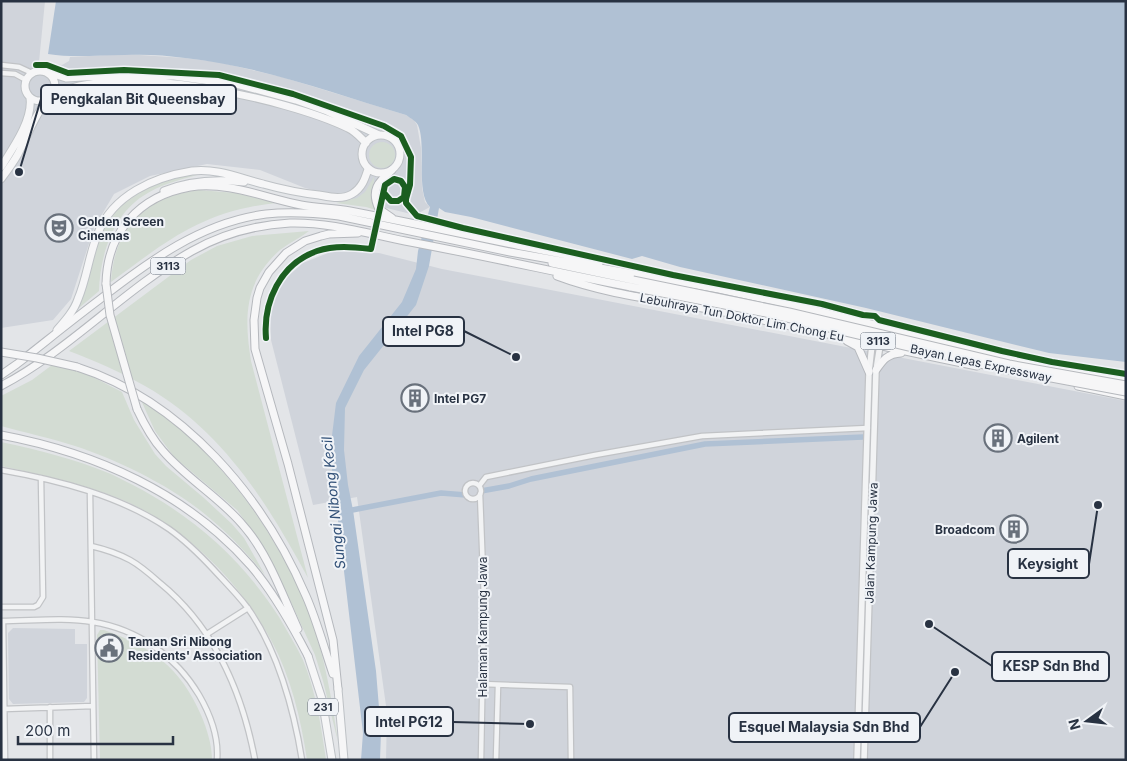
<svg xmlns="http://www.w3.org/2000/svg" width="1127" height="761" font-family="Inter,sans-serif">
<rect width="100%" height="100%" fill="#e3e5e8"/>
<path fill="#d0d4db" d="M1 1H45L39 62 62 65 69 61 70 57 125 54 185 58 218 62 282 77 406 115 414 120 417 125 421 148 422 188 425 202 430 207 415 215 305 188 260 170 207 164 150 176 114 194 94 228 71 299 53 320 1 328Z
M333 251 379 253 442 269 1126 401V760H386L387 713 357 497 313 505 271 340 270 319 274 297 286 278 303 263Z
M13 628 75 629V644H87V698L84 702 13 704 9 699 8 633Z"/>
<path fill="#d3dcd3" d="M369 155a13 13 0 1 1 26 0a13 13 0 1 1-26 0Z
M197 175C179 180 159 185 143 196 112 216 100 257 99 291L79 308C91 270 97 220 132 196 139 190 148 187 157 184 169 180 186 175 197 175Z
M374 177C375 193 366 193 379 211L366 207 336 203 357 198 365 192Z
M199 190 236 193 276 203C203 211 168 240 111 282 114 228 146 196 199 190Z
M309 231C300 238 289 243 280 250 244 282 244 317 251 361L308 578C267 502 222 430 145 386 121 372 95 361 69 351L191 260 217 246 252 236Z
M52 365 87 374 122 392 134 420 155 454 166 466 204 498 232 524 244 538 265 575C247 553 228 533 206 515 171 486 118 460 75 446 51 438 26 433 1 426V396L32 380Z
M140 398C152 407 165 415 176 425 235 476 283 544 310 616 325 657 332 700 338 742L323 681 315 655 289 598 262 544 237 510 174 457 155 431Z
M1 442C39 450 75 459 111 474 118 477 124 481 131 484 193 516 241 558 279 617 287 631 296 645 303 660 316 692 321 726 326 760H307C301 719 291 677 271 640 239 580 182 524 118 498 81 483 41 475 1 466Z
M100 630H104C152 647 180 667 201 715 207 729 212 745 212 760H100L97 635Z"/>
<path fill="#b0c1d4" d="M56 1H1126V362L1049 353 866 308 680 267 642 256 632 259 471 217 445 212 439 208 429 266 416 305 364 370 345 408 344 450 348 485 353 510 376 671 381 732 380 760H361L363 733 330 452 336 403 359 356 402 302 416 269 418 251 430 207C415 193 427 145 418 125 415 120 410 118 406 115 333 93 260 66 185 58 165 55 144 54 124 55 97 55 74 58 48 54Z"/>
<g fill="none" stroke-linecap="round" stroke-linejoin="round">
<path stroke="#b0c1d4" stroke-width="5.5" d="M481 491 509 486 531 479 705 444 863 437
M347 511 441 493 466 495"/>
<g stroke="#c1c3c6" stroke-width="7">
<path id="minor" d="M1 65 19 67 32 73
M1 73 15 74 26 80
M1 470C58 480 121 496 169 529 186 541 200 555 214 570 225 582 237 594 247 607 277 648 294 710 302 760
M465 491a8 8 0 1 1 16 0a8 8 0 1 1-16 0Z
M479 486 486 477 595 455 702 436 868 428
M90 493 94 760
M480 494 484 598 481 760
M91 546C104 549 117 553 130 560 141 566 151 575 160 583 215 628 242 691 255 760
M1 607H34L38 605 43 597 41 478
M1 621C31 621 63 617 93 622 137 629 176 656 199 695 210 714 219 737 217 760
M3 621 5 760
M207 634 248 608
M482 684 570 687 571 760
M4 709 93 706
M50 760V707
M496 760 498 685"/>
</g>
<g stroke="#c1c3c6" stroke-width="8">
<path id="tertiary" d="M857 760 869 372 872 345
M864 760 876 370 883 327"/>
</g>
<g stroke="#bec2c6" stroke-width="9">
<path id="primary" d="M25 86a15 15 0 1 1 30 0a15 15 0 1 1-30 0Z
M44 71 66 78 117 75 174 76 240 85 296 100 327 111 379 135
M362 154a19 19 0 1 1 38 0a19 19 0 1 1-38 0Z
M1 167C13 148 33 120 30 98
M1 179C7 171 13 163 18 154 26 139 39 104 53 96 114 60 286 98 348 128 355 131 360 137 366 143
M164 191C190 180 216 179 244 182
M57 330C65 321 74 311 78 299 87 278 89 254 98 233 113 195 154 177 192 171 217 168 239 178 263 184 281 189 300 193 319 195 330 197 342 200 352 194 362 188 365 179 368 169
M308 656 322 699 332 760
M338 689 344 760"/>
</g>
<g stroke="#b5b8bd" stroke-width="9">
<path id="trunk" d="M392 218 379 209C370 190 378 182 392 170
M552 263 633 280
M557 276C610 296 669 301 724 312 809 329 892 349 977 366
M106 284C107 232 139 196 190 187 227 181 265 198 301 205 317 208 334 208 350 211 407 222 464 234 521 246 538 249 555 253 573 256 581 258 591 259 599 263
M847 341 858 347 869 372
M77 367C183 401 263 496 306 596 317 621 324 648 333 674
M876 370C883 360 887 354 901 353
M1 375 17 364C44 343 71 321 99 300 149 261 202 222 266 214 291 211 315 213 339 216L510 252 719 289 805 308 994 354 1126 379
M1 386C70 350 124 289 192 251 222 234 255 225 290 223 329 222 366 233 405 241 480 255 555 272 631 287
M1078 386 1126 396
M137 409C144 424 152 439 163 451 186 478 219 497 242 524 268 553 282 594 298 629
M1 435C96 453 187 493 251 566 274 593 292 625 308 656
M338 689 333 640 288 464 255 349 254 320 257 298 260 288 269 272 286 253 305 241 321 236 329 234 358 233"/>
</g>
<use href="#minor" stroke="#f2f3f4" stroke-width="4.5"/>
<use href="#tertiary" stroke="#f2f3f4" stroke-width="5.5"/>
<use href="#primary" stroke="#f6f6f7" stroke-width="7"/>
<use href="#trunk" stroke="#f6f6f7" stroke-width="7"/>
<g stroke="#b5b8bd" stroke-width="9" stroke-linecap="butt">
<path id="trunk-bridge" d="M633 280 789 312 1009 364 1126 385
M106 284 110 315 137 409
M631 287 766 313 993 367 1126 392
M1 352 37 358 77 367"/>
</g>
<use href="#trunk-bridge" stroke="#f6f6f7" stroke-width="7"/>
<g stroke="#f0f3f7" stroke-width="9">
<path id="cycleway" d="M36 65H47L68 73 124 70 219 75 293 94 384 126 401 136 411 157 410 185 406 199V203L417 216 463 228 673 275 822 304 863 315 875 316 879 320 1002 351 1052 362 1126 374
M266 338C263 302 280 264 317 251 335 245 353 247 371 249L385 185 394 179 401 181 405 187 404 197 398 201H391L384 193"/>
</g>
<use href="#cycleway" stroke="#1b5e20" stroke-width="6"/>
</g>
<defs>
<g id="theatre-ring" transform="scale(1.4375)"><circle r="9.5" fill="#f0f3f7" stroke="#69717c" stroke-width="1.5"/><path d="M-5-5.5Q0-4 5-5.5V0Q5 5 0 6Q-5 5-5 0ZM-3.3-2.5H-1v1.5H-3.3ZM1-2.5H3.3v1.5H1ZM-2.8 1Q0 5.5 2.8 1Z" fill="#69717c"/></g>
<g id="building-ring" transform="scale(1.4375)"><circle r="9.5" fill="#f0f3f7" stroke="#69717c" stroke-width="1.5"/><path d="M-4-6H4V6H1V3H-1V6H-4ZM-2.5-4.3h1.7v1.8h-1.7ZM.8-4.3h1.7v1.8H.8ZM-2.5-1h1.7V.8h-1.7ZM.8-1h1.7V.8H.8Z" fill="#69717c"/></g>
<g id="civic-ring" transform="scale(1.4375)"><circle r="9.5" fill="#f0f3f7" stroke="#69717c" stroke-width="1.5"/><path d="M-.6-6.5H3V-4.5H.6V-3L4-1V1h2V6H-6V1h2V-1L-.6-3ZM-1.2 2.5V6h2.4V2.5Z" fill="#69717c"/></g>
</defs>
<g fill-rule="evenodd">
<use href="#theatre-ring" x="59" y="228"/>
<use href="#building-ring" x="415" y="398"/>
<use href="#building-ring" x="998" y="438"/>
<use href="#building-ring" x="1014" y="529"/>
<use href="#civic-ring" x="109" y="648"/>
</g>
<g text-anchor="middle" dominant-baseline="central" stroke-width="4" stroke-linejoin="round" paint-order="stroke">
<g fill="#f0f3f7" stroke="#646c78" stroke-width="1">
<rect x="150.5" y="257.5" width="35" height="17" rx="4"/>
<rect x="860.5" y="332.5" width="35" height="17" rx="4"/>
<rect x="308" y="698.5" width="30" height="17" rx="4"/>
</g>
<g font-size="11" font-weight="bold" fill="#283242">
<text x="168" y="266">3113</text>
<text x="878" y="341">3113</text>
<text x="323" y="707">231</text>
</g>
<g font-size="12" font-weight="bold" fill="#283242" stroke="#f0f3f7" text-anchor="start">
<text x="78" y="221">Golden Screen<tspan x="78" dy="14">Cinemas</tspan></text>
<text x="434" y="398">Intel PG7</text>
<text x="1017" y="438">Agilent</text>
<text x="995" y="529" text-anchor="end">Broadcom</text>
<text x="128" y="641">Taman Sri Nibong<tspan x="128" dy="14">Residents' Association</tspan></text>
</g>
<g font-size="12" fill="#283242" stroke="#f0f3f7">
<text transform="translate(742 317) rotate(11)">Lebuhraya Tun Doktor Lim Chong Eu</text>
<text transform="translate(981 363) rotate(12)">Bayan Lepas Expressway</text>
<text transform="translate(871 543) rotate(-88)">Jalan Kampung Jawa</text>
<text transform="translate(482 627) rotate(-90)">Halaman Kampung Jawa</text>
</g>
<g font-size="14" font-style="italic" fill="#315077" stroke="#f0f3f7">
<text transform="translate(333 503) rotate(-96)">Sungai Nibong Kecil</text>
</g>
</g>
<path fill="none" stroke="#283242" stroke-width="2" d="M19 172L41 99M516 357L464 331M1098 505L1089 564M929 624L992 666M530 724L453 722M955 672L920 727"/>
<g fill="#283242" stroke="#f0f3f7" stroke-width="2">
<circle cx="19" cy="172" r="5"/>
<circle cx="516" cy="357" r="5"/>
<circle cx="1098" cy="505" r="5"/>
<circle cx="929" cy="624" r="5"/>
<circle cx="530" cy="724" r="5"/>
<circle cx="955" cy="672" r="5"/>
</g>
<g fill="#f0f3f7" stroke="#283242" stroke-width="2">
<rect x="41" y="85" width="195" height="29" rx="5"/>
<rect x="383" y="317" width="81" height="29" rx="5"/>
<rect x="1008" y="549" width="81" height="29" rx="5"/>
<rect x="992" y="652" width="117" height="29" rx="5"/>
<rect x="365" y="707" width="88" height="29" rx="5"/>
<rect x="729" y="713" width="191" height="29" rx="5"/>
</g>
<g font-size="14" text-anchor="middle" font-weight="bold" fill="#283242">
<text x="138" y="104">Pengkalan Bit Queensbay</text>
<text x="423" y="336">Intel PG8</text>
<text x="1048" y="569">Keysight</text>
<text x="1051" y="671">KESP Sdn Bhd</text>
<text x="409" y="727">Intel PG12</text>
<text x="824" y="732">Esquel Malaysia Sdn Bhd</text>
</g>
<rect width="1127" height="761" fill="none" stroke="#283242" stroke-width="5"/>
<g transform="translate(1087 721) rotate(255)" stroke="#f0f3f7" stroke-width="4" paint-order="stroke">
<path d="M0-4L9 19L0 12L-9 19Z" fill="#283242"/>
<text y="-8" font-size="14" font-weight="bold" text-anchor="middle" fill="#283242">N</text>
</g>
<path d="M18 736v8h155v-8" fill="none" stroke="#283242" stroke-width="2.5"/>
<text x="25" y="736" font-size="15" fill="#283242" stroke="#f0f3f7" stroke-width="4" paint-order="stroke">200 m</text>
</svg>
